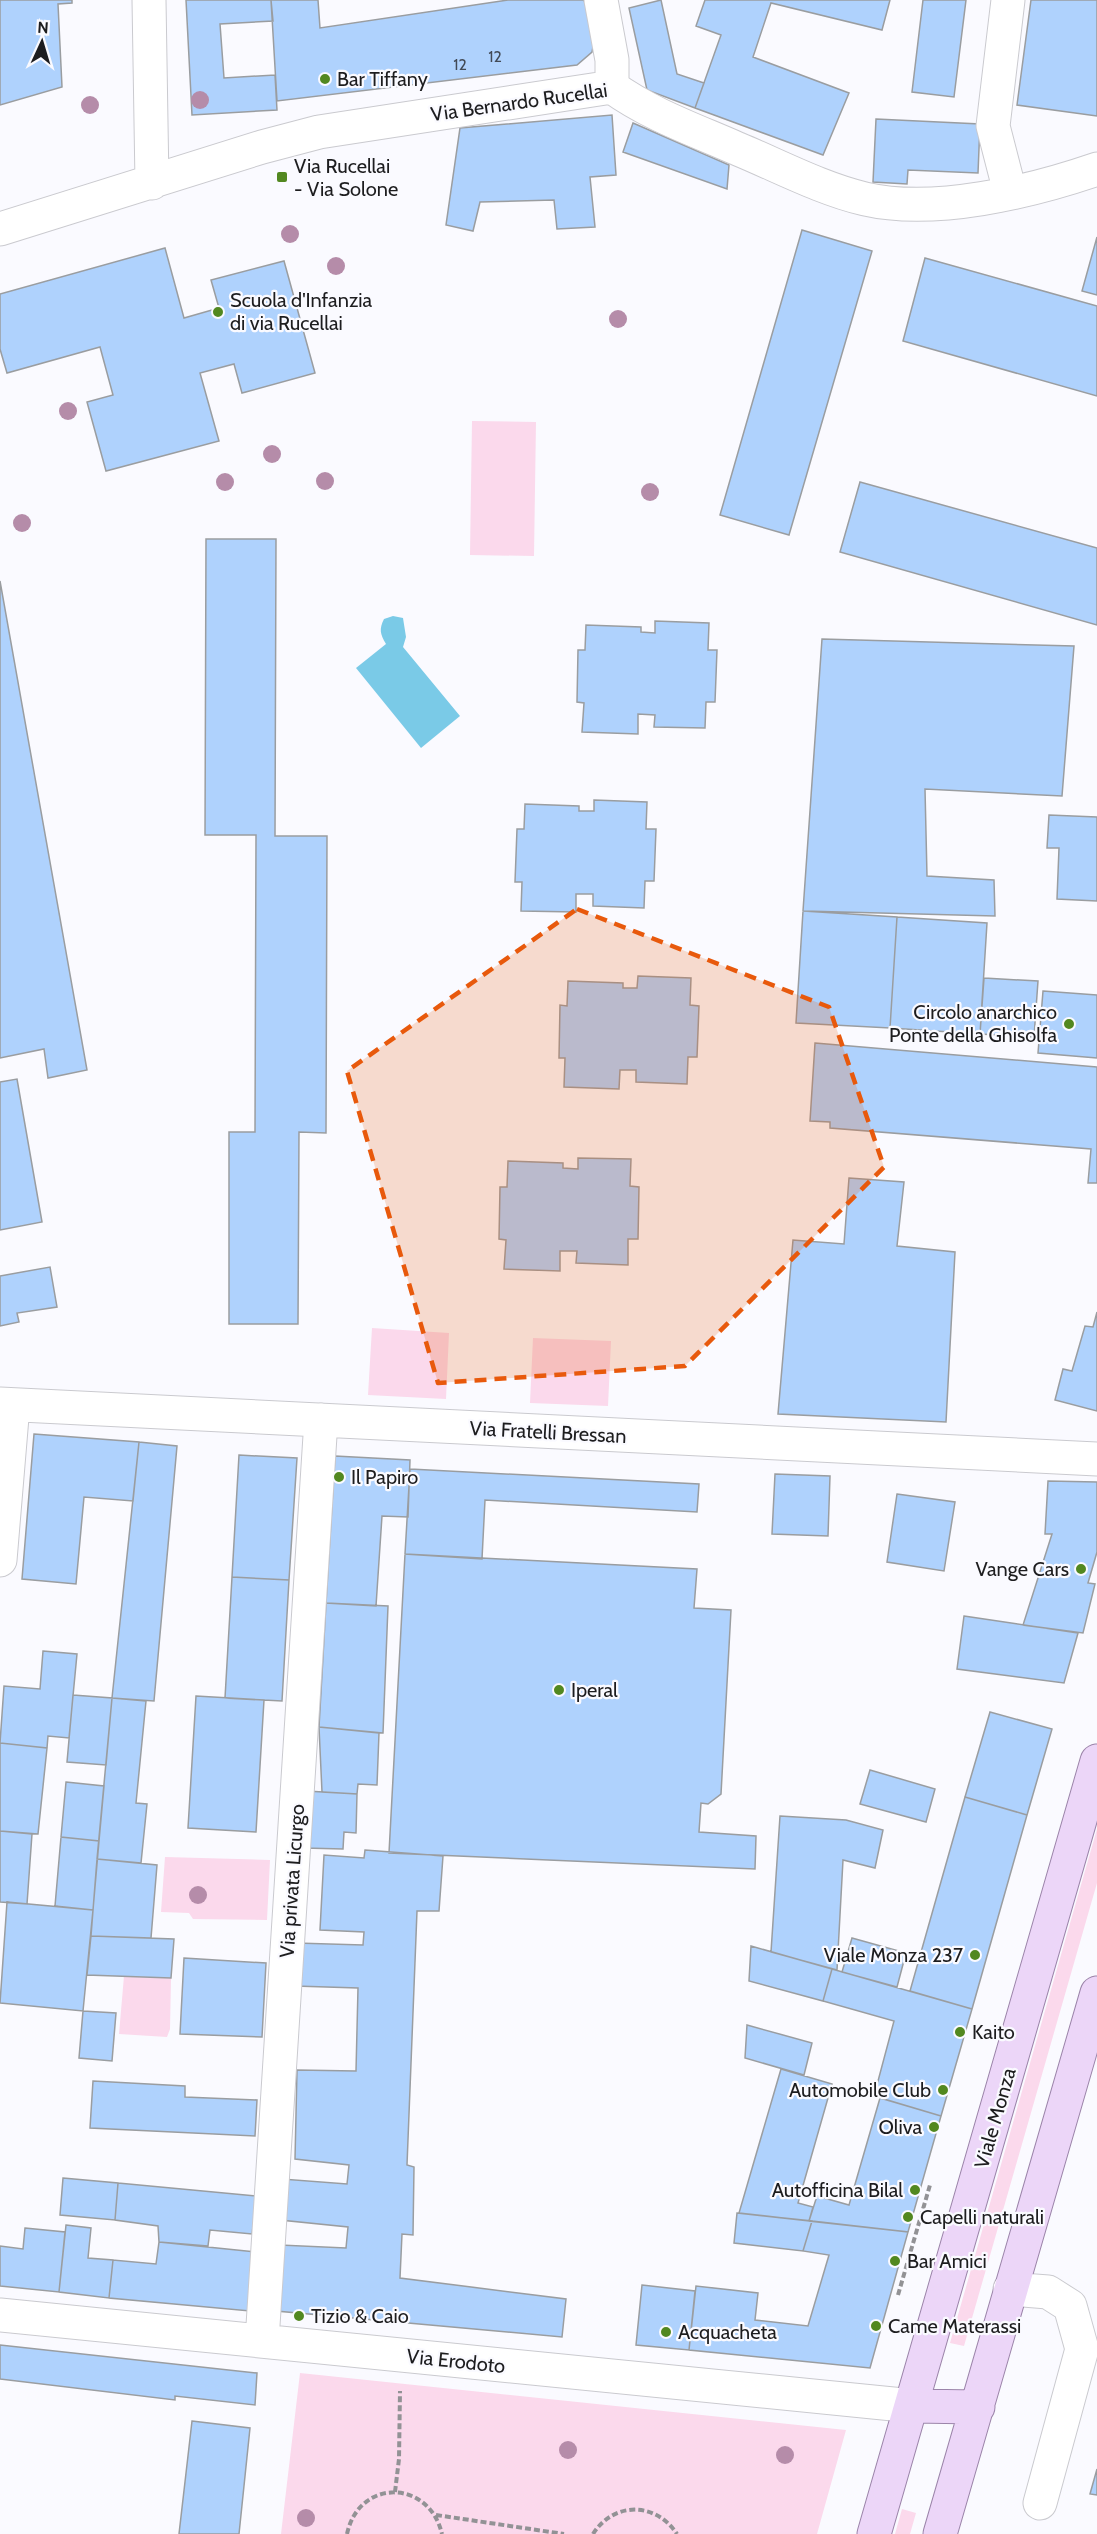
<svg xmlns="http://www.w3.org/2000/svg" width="1097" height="2534" font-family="Cabin,sans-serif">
<rect width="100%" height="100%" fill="#fafaff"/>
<path fill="#fbd9ec" d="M472 421 536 422 534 556 470 555Z
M372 1328 449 1333 446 1399 368 1395Z
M533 1338 611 1341 608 1406 530 1403Z
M1097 1829V1883L964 2346 950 2343Z
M165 1857 270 1860 267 1920 193 1919 189 1913 161 1912Z
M124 1976 171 1978 170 2029 167 2037 119 2034Z
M300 2373 846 2430 817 2534H281Z
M902 2509 916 2513 910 2534H895Z"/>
<path fill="#7acae7" d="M393 616 403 618 406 637 403 647 460 716 421 748 356 668 386 644C380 634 379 629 384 619Z"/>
<path fill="#afd2fd" stroke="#9a9da0" stroke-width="1.5" d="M0 0H72V3L58 4 62 87 0 105Z
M186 0H271L273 21 220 24 224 78 275 75 277 110 192 115Z
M271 0H318L320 28 508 0H584L595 37 592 52 577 65 277 101Z
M661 0 677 74 704 83 695 108 647 90 629 8Z
M705 0H890L882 30 771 3 753 57 849 93 823 155 695 108 721 35 696 26Z
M923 0H966L954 97 912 92Z
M1031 0H1097V116L1017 105Z
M612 115 616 175 590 177 595 227 557 229 554 200 480 202 473 231 446 225 460 128Z
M876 119 980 124 978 173 908 170 907 184 873 182Z
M633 123 729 165 727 189 623 152Z
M802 230 872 251 789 535 720 515Z
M1097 237V295L1082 291Z
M165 248 184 318 219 308 211 280 284 261 315 373 242 393 234 364 200 373 219 441 106 471 87 402 113 395 100 347 7 373 0 349V294Z
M925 258 1097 306V396L903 341Z
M860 482 1097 548V625L840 552Z
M206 539H276L275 836H327L326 1133 299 1132 298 1324H229V1132H255L256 835H205Z
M0 581 87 1070 48 1078 44 1049 0 1058Z
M655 621 709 623 708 650H717L715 702H706L705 728 654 727 655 715 638 714V734L582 732 584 703 577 702 578 650H585L586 625 641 627V632L655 633Z
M822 639 1074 646 1062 796 925 789 927 876 994 880 995 916 803 911Z
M594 800 647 802 646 829H656L654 881H645L644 908 593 906V894H576V912L521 911 522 882H515L517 829H524L525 804 579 806V811H594Z
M1049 815 1097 817V901L1057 899 1059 848H1047Z
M803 911 897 917 890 1028 796 1023Z
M897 917 987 923 980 1034 890 1028Z
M638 976 691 978 690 1005 699 1006 697 1057H688L687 1084 636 1082V1070H620L619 1089 564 1087 565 1058H559L560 1005 567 1006 568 981 623 983V988H637Z
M984 978 1038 981 1034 1037 980 1034Z
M1043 991 1097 995V1058L1038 1053Z
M815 1043 1097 1067V1183H1088L1091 1149 830 1128V1122L810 1121Z
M17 1079 42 1222 0 1230V1082Z
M578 1158 631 1159 630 1186 639 1187 638 1239H628V1265L576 1263 577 1251H560V1271L504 1269 506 1240 499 1239 500 1187H507L508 1161 563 1163V1168L578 1169Z
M849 1178 904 1182 897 1246 955 1252 946 1422 778 1414 793 1240 844 1244Z
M50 1267 57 1307 17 1313 19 1322 0 1326V1276Z
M1097 1312V1411L1055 1400 1063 1369 1072 1371 1085 1326 1093 1327Z
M34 1434 139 1442 133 1501 84 1497 76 1584 22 1579Z
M139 1442 177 1446 154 1701 112 1698Z
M239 1455 297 1458 289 1580 232 1577Z
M335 1456 410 1460 408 1517 382 1516 376 1606 326 1603Z
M410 1469 699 1484 697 1512 485 1500 482 1559 405 1554Z
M775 1474 830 1476 828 1536 772 1534Z
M1048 1481 1097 1482V1552L1088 1583 1095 1584 1083 1633 1023 1625 1052 1534H1045Z
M897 1494 955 1502 944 1571 887 1562Z
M405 1554 697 1569 694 1608 731 1610 721 1794 708 1804 701 1803 699 1832 756 1836 755 1869 389 1853Z
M232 1577 289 1580 282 1701 225 1698Z
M326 1603 388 1606 383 1733 319 1727Z
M964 1616 1078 1633 1064 1683 957 1669Z
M43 1651 77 1654 69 1738 48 1736 47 1748 0 1743 4 1686 40 1689Z
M73 1695 112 1698 106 1765 67 1762Z
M196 1696 264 1700 256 1832 188 1828Z
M112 1698 146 1701 136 1803 147 1804 141 1863 97 1859Z
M990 1712 1052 1729 1027 1815 965 1797Z
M319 1727 379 1733 377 1785 358 1784 357 1794 322 1792Z
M0 1743 47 1748 38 1834 0 1831Z
M870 1770 935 1789 926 1822 860 1804Z
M66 1782 104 1786 99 1841 61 1837Z
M306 1791 357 1794 356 1833 344 1832 343 1849 304 1848Z
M965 1797 1027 1815 972 2009 910 1991Z
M780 1816 846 1820 883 1830 875 1868 843 1860 837 1970 771 1952Z
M0 1831 32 1834 27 1904 0 1902Z
M61 1837 99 1841 93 1910 55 1906Z
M365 1850 443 1856 439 1911H417L407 2165 414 2167 413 2235 402 2234 400 2278 566 2299 562 2337 276 2311 280 2245 346 2248 348 2227 280 2220 282 2179 347 2184 349 2165 295 2159 297 2070 356 2071 358 1988 295 1986 296 1943 363 1945 364 1932 320 1930 324 1855 364 1858Z
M97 1859 157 1865 151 1938 91 1936Z
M7 1902 93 1910 83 2011 0 2003Z
M91 1936 174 1939 171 1978 87 1975Z
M852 1938 906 1953 897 1987 842 1972Z
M751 1946 832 1969 823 2001 749 1981Z
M184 1958 266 1963 262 2037 180 2034Z
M832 1969 972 2009 941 2116 874 2096 894 2021 823 2001Z
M83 2011 116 2013 112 2061 79 2058Z
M747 2025 812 2043 804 2075 745 2058Z
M781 2069 832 2084 798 2203 813 2207 809 2221 739 2213Z
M93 2081 185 2086V2097L257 2100 255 2136 90 2128Z
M880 2098 941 2116 908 2232 809 2221 817 2196 849 2205Z
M63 2178 118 2183 115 2220 60 2215Z
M118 2183 257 2196 252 2234 210 2230 208 2246 159 2242 158 2226 115 2220Z
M737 2213 812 2221 803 2251 734 2243Z
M812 2221 908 2232 870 2368 689 2350 696 2286 758 2293 755 2320 808 2326 829 2255 803 2251Z
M66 2225 91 2228 88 2258 113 2260 109 2298 59 2292Z
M25 2228 65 2232 59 2292 0 2286V2246L23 2249Z
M159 2242 256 2252 250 2311 109 2298 113 2260 156 2264Z
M642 2285 695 2291 689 2350 636 2345Z
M0 2345 257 2373 255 2405 175 2396V2400L0 2379Z
M192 2421 250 2428 239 2534H179Z
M1097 2469V2495L1090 2494Z"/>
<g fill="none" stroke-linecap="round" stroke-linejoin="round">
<g stroke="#cacacf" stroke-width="35">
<path id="minor" d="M149 0 152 183
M601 0 612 60V87
M1008 0 993 126 1010 192
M0 229 262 147 319 132 612 87C651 115 695 130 738 149 779 166 822 189 865 199 934 215 1030 192 1097 169
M0 1404 1097 1459
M0 1560 13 1405
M1010 2289 1048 2292 1070 2306 1082 2349 1040 2503
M0 2315 913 2406
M262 2341 321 1420"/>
</g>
<g stroke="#9b84a9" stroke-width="35">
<path id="major" d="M913 2406 978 2407
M874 2534 1097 1761
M940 2534 1097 1993"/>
</g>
<path stroke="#929295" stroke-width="4" stroke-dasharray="6 3" stroke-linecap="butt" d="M898 2295 930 2185
M395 2492 399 2459 400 2391
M436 2515 564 2534
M347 2534C359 2478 429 2479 442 2534
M593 2534C614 2501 656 2502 677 2534"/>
<use href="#minor" stroke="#fff" stroke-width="33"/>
<use href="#major" stroke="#ecd6f8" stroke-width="33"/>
</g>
<g fill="#b58ca9">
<circle cx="200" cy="100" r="9"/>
<circle cx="90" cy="105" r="9"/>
<circle cx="290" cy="234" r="9"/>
<circle cx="336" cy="266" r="9"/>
<circle cx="618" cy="319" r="9"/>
<circle cx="68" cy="411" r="9"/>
<circle cx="272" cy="454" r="9"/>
<circle cx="325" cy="481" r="9"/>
<circle cx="225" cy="482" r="9"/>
<circle cx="650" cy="492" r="9"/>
<circle cx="22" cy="523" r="9"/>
<circle cx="198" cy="1895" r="9"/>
<circle cx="568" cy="2450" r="9"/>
<circle cx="785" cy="2455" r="9"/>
<circle cx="306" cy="2518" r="9"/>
</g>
<path fill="#e8590c" fill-opacity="0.2" stroke="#e8590c" stroke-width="4.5" stroke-dasharray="12 8" stroke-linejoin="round" d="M577 909 829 1007 884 1167 685 1366 438 1383 347 1071Z"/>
<g fill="#528820" stroke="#fafaff" stroke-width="2">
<circle cx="325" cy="79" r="6"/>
<rect x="276" y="171" width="12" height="12" rx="3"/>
<circle cx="218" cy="312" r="6"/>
<circle cx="1069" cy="1024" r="6"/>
<circle cx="339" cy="1477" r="6"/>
<circle cx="1081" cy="1569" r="6"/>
<circle cx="559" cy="1690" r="6"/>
<circle cx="975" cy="1955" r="6"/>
<circle cx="960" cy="2032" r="6"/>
<circle cx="943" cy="2090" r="6"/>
<circle cx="934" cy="2127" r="6"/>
<circle cx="915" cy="2190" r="6"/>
<circle cx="908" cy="2217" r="6"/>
<circle cx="895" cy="2261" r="6"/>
<circle cx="299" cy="2316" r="6"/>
<circle cx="876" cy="2326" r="6"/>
<circle cx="666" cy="2332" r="6"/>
</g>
<g text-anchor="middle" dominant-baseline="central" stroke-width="4.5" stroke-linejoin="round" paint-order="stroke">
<g font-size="16" fill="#424a56">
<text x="495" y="56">12</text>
<text x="460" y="64">12</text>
</g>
<g font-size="20" fill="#1d1d1f" stroke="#fafaff" text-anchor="start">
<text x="337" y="79">Bar Tiffany</text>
<text x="294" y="166">Via Rucellai<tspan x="294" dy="23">- Via Solone</tspan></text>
<text x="230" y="300">Scuola d'Infanzia<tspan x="230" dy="23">di via Rucellai</tspan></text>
<text x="1057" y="1012" text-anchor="end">Circolo anarchico<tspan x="1057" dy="23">Ponte della Ghisolfa</tspan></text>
<text x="351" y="1477">Il Papiro</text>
<text x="1069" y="1569" text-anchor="end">Vange Cars</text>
<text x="571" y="1690">Iperal</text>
<text x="963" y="1955" text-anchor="end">Viale Monza 237</text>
<text x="972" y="2032">Kaito</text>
<text x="931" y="2090" text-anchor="end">Automobile Club</text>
<text x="922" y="2127" text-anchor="end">Oliva</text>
<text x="903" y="2190" text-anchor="end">Autofficina Bilal</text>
<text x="920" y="2217">Capelli naturali</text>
<text x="907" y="2261">Bar Amici</text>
<text x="311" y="2316">Tizio &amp; Caio</text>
<text x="888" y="2326">Came Materassi</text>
<text x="678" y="2332">Acquacheta</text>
</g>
<g font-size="20" fill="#1d1d1f" stroke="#fafaff">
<text transform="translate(519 102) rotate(-8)">Via Bernardo Rucellai</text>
<text transform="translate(548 1432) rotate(3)">Via Fratelli Bressan</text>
<text transform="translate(292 1881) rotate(-86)">Via privata Licurgo</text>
<text transform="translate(995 2118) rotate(-74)">Viale Monza</text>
<text transform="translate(456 2361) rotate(6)">Via Erodoto</text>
</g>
</g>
<g transform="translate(42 42) rotate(4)" stroke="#fafaff" stroke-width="4.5" paint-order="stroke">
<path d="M0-4.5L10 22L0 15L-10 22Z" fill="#1d1d1f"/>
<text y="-9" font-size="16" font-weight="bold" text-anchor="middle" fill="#1d1d1f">N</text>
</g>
</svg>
